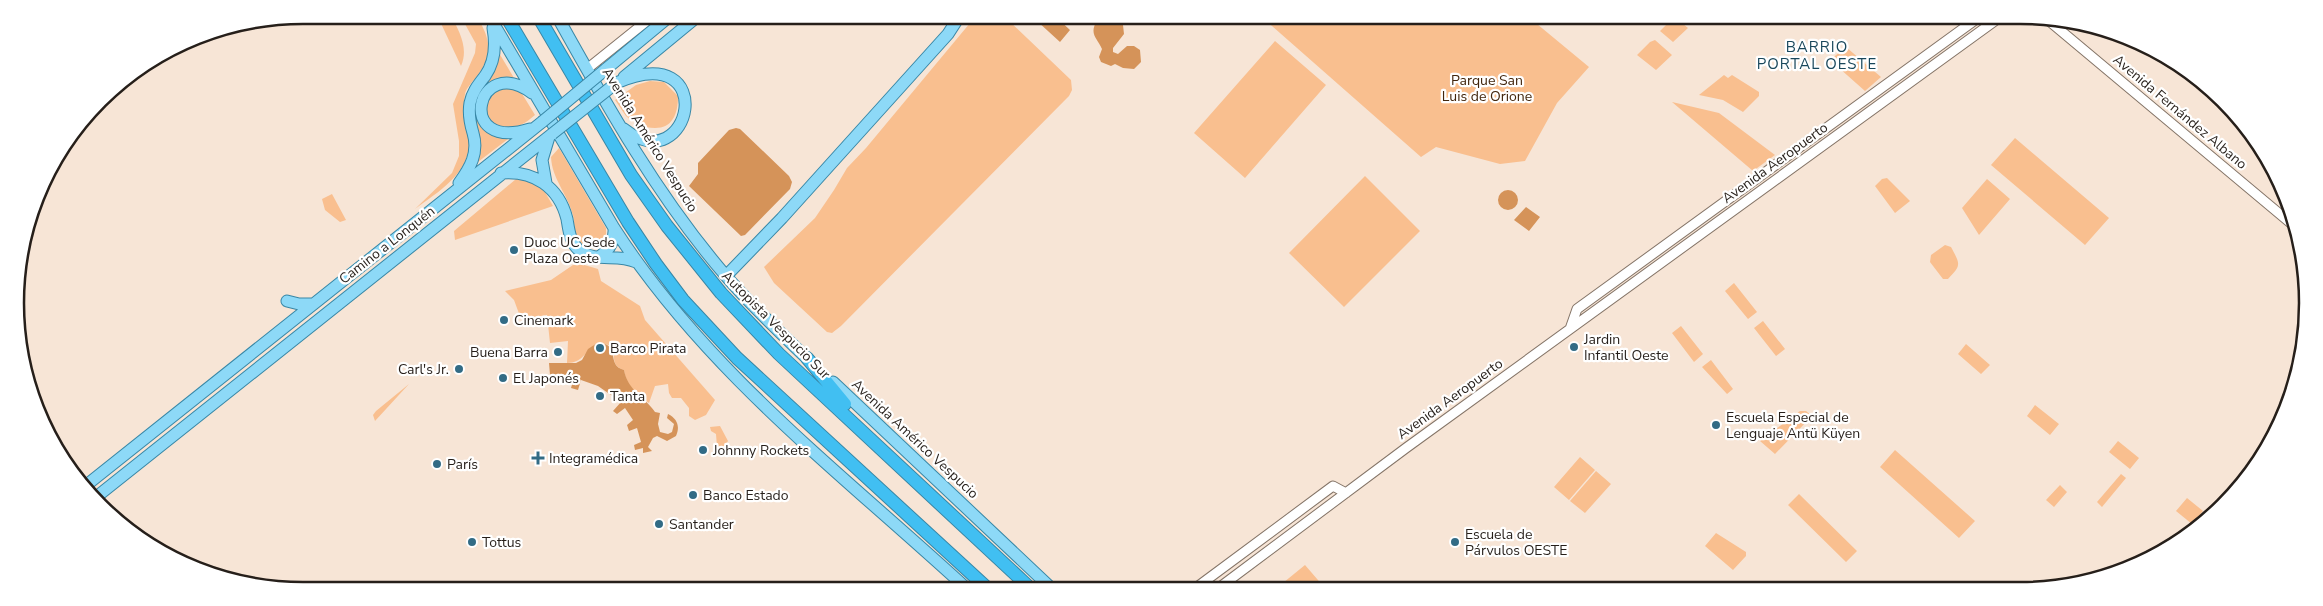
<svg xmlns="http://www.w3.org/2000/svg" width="2323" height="606" font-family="'Nunito Sans',sans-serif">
<rect width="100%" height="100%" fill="#f7e5d6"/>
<path fill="#f9bf8f" d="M437 15H451C459 32 469 47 461 66Z
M460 15 477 16C491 41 494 54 475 79 471 83 466 89 465 94 462 110 467 121 469 136 473 172 439 191 415 209L452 173 459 156V141L453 104 475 53 476 44Z
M975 17H1005L1071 80 1072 90 1069 96 841 326 832 333 827 332 774 283 764 267 815 218 834 190 847 168 866 148Z
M1263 18 1531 19 1589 67 1557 103 1525 161 1500 164 1436 147 1421 157Z
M1672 19H1677L1688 28 1673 42 1660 31Z
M1655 40 1672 55 1656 70 1637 55 1650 42Z
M1275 41 1326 85 1245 178 1194 133Z
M1846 47 1881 77 1865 91 1830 60Z
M499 53 514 78 513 80 490 83 480 123 493 136 508 139 474 165 472 116 477 92Z
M1724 75 1728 78 1732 75 1759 92V96L1743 112 1723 100 1699 95Z
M650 81 664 82 678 96C678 118 670 132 646 127 640 126 631 121 626 116 622 111 619 105 615 100L636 85Z
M507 88 521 92 535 115C519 129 514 128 493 125L485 114 487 100 498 89Z
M1672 102 1719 113 1775 155 1753 171Z
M2015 138 2109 218 2085 245 1991 165Z
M559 148 606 228V240L601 247C593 248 584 248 579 241 573 233 575 224 573 215 567 193 552 179 551 157Z
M1365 176 1420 231 1344 307 1289 253Z
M1887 178 1910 201 1895 213 1875 186 1882 179Z
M516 179H524L541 185 553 206 455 240 454 231Z
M1987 179 2010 199 1979 235 1962 208Z
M332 194 346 220 340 222 325 210 322 199Z
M1945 245 1951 247C1960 264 1962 265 1948 279H1943L1930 262 1931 255Z
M581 264 598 269 601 281 640 306 645 320 715 400 706 415 695 420 689 416V408L681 398H672L669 393 668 384 655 386 649 403C636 393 627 387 624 370 608 365 618 352 610 346 607 344 601 344 597 343 585 351 583 363 567 363L568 341 550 343 547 315 521 319 514 300 505 291 551 280 573 265Z
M1734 283 1757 312 1748 319 1725 291Z
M1763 321 1785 349 1776 356 1754 328Z
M1681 326 1703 354 1694 362 1672 333Z
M1966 344 1990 365 1981 374 1958 354Z
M1711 360 1733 389 1727 394 1702 367Z
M409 384 375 421 373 415 376 411Z
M2035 405 2059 424 2050 435 2027 416Z
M1800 411H1806L1812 416 1775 454 1760 441Z
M720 426 728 441 723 449 717 447 716 434 711 431 710 427Z
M2118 441 2139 458 2130 469 2109 452Z
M1895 450 1975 521 1959 538 1880 467Z
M1580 457 1595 470 1569 500 1554 487Z
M1596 471 1611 484 1585 513 1570 501Z
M2121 474 2126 478 2102 507 2097 502Z
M2060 485 2067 492 2054 507 2046 500Z
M1799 494 1857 551 1846 562 1788 505Z
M2187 498 2203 511 2192 524 2176 511Z
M1716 533 1746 552V556L1733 570 1705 546Z
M1305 565 1324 587H1278Z"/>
<path fill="#d59359" d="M1041 17H1056L1070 30 1060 42 1037 21Z
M1105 17 1117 18 1123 25 1124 34 1113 48V52L1118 54 1127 46H1134L1140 50 1141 62 1134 69 1123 68 1115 64 1111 66 1101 62 1099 57 1102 49C1097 37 1088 34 1098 19L1102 20Z
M736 128 740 129 789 176 792 182 790 189 745 235 741 236 689 186 698 174V163L729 130Z
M1498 200a10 10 0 1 1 20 0a10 10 0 1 1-20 0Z
M1526 207 1540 217 1529 231 1514 220Z
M597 343C622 343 605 365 624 370 628 391 644 396 655 412L660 413 658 424 660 432 668 434 672 432 674 424 667 418 668 414C678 419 680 427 676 436L667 441 657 436 653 438 648 447 652 451 643 453V448L635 450 634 445 641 442 637 428 629 431 627 425 633 420 625 408 617 414 613 411 621 402 598 386 581 380 578 390 571 388 574 378 550 375 549 363H576L582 360 588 349Z"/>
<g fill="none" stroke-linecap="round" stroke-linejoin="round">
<g stroke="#847467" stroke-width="11">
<path id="minor" d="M2048 20 2293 225
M587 69 653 16
M1570 329 1577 309 1975 20
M1197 587 1333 486 1346 493
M1220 587 1406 448 1996 20"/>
</g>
<g stroke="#3887a6" stroke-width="13">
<path id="major" d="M489 16 614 228C706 371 841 473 965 587
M557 16C607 106 658 197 726 276 753 308 784 336 814 365
M606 69 670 16
M624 77 698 16
M616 83C722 37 691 183 624 129
M530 129C454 153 476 52 532 93
M501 173C534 170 559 187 567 219 569 231 570 243 580 251 596 263 618 253 636 262
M459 183C470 168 479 153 473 133 470 123 468 114 470 103 472 92 478 85 485 76 495 62 496 45 493 28
M546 183 542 160 549 137
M599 257C610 250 615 241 614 228
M726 276 782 218 948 34 959 17
M287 301 299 304H312
M833 382 1050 587
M84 487 542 122
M95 498 552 134"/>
</g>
<g stroke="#3887a6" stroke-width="14">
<path id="highway" d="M506 16 628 222 656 264 683 300 737 358 986 587
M538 16 631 175 667 226 721 293 779 354 1029 587
M807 358 845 404"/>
</g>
<use href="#minor" stroke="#fff" stroke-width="9"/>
<use href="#major" stroke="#8dd9f7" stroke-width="11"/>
<use href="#highway" stroke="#41bff2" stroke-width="12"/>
<g stroke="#3887a6" stroke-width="13" stroke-linecap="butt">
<path id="major-bridge" d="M542 122 606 69
M552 134 615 84"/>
</g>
<use href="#major-bridge" stroke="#8dd9f7" stroke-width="11"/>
</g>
<g fill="#326b85" stroke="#fff" stroke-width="2">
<circle cx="514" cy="250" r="5"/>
<circle cx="504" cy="320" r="5"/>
<circle cx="1574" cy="347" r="5"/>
<circle cx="600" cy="348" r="5"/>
<circle cx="558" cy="352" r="5"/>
<circle cx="459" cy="369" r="5"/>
<circle cx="503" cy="378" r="5"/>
<circle cx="600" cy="396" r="5"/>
<circle cx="1716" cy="425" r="5"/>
<circle cx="703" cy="450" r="5"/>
<path d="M535.5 450.5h5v5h5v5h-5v5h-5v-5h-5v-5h5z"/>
<circle cx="437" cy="464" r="5"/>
<circle cx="693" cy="495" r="5"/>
<circle cx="659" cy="524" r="5"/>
<circle cx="472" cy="542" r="5"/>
<circle cx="1455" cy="542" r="5"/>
</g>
<g text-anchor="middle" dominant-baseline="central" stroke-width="4.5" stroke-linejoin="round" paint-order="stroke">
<g font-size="14" fill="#42260d" stroke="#fff">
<text x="1487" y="80">Parque San<tspan x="1487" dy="16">Luis de Orione</tspan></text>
</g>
<g font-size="14" fill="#261f1a" stroke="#fff">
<text transform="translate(2180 112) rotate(40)">Avenida Fernández Albano</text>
<text transform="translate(650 140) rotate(58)">Avenida Américo Vespucio</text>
<text transform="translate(1775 163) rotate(-36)">Avenida Aeropuerto</text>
<text transform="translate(387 245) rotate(-38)">Camino a Lonquén</text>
<text transform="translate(776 325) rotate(45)">Autopista Vespucio Sur</text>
<text transform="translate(1450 399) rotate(-36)">Avenida Aeropuerto</text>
<text transform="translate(915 439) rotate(43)">Avenida Américo Vespucio</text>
</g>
<g font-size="14" fill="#261f1a" stroke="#fff" text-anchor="start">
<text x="524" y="242">Duoc UC Sede<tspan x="524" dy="16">Plaza Oeste</tspan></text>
<text x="514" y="320">Cinemark</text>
<text x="1584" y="339">Jardin<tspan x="1584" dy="16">Infantil Oeste</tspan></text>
<text x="610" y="348">Barco Pirata</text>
<text x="548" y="352" text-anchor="end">Buena Barra</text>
<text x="449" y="369" text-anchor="end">Carl's Jr.</text>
<text x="513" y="378">El Japonés</text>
<text x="610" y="396">Tanta</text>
<text x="1726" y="417">Escuela Especial de<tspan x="1726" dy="16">Lenguaje Antü Küyen</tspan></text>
<text x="713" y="450">Johnny Rockets</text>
<text x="549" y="458">Integramédica</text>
<text x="447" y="464">París</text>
<text x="703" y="495">Banco Estado</text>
<text x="669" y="524">Santander</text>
<text x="1465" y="534">Escuela de<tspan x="1465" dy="16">Párvulos OESTE</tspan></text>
<text x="482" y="542">Tottus</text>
</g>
<g font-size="15" letter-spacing="1" fill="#19475b" stroke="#fff">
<text x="1817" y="47">BARRIO<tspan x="1817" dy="17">PORTAL OESTE</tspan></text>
</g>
</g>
<path d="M0 0H2323V606H0ZM303 24H2020A279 279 0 0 1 2299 303V303A279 279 0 0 1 2020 582H303A279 279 0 0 1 24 303V303A279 279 0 0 1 303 24Z" fill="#fff" fill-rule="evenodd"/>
<path fill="none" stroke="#261f1a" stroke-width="2.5" d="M303 24H2020A279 279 0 0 1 2299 303V303A279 279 0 0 1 2020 582H303A279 279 0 0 1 24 303V303A279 279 0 0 1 303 24Z"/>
</svg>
